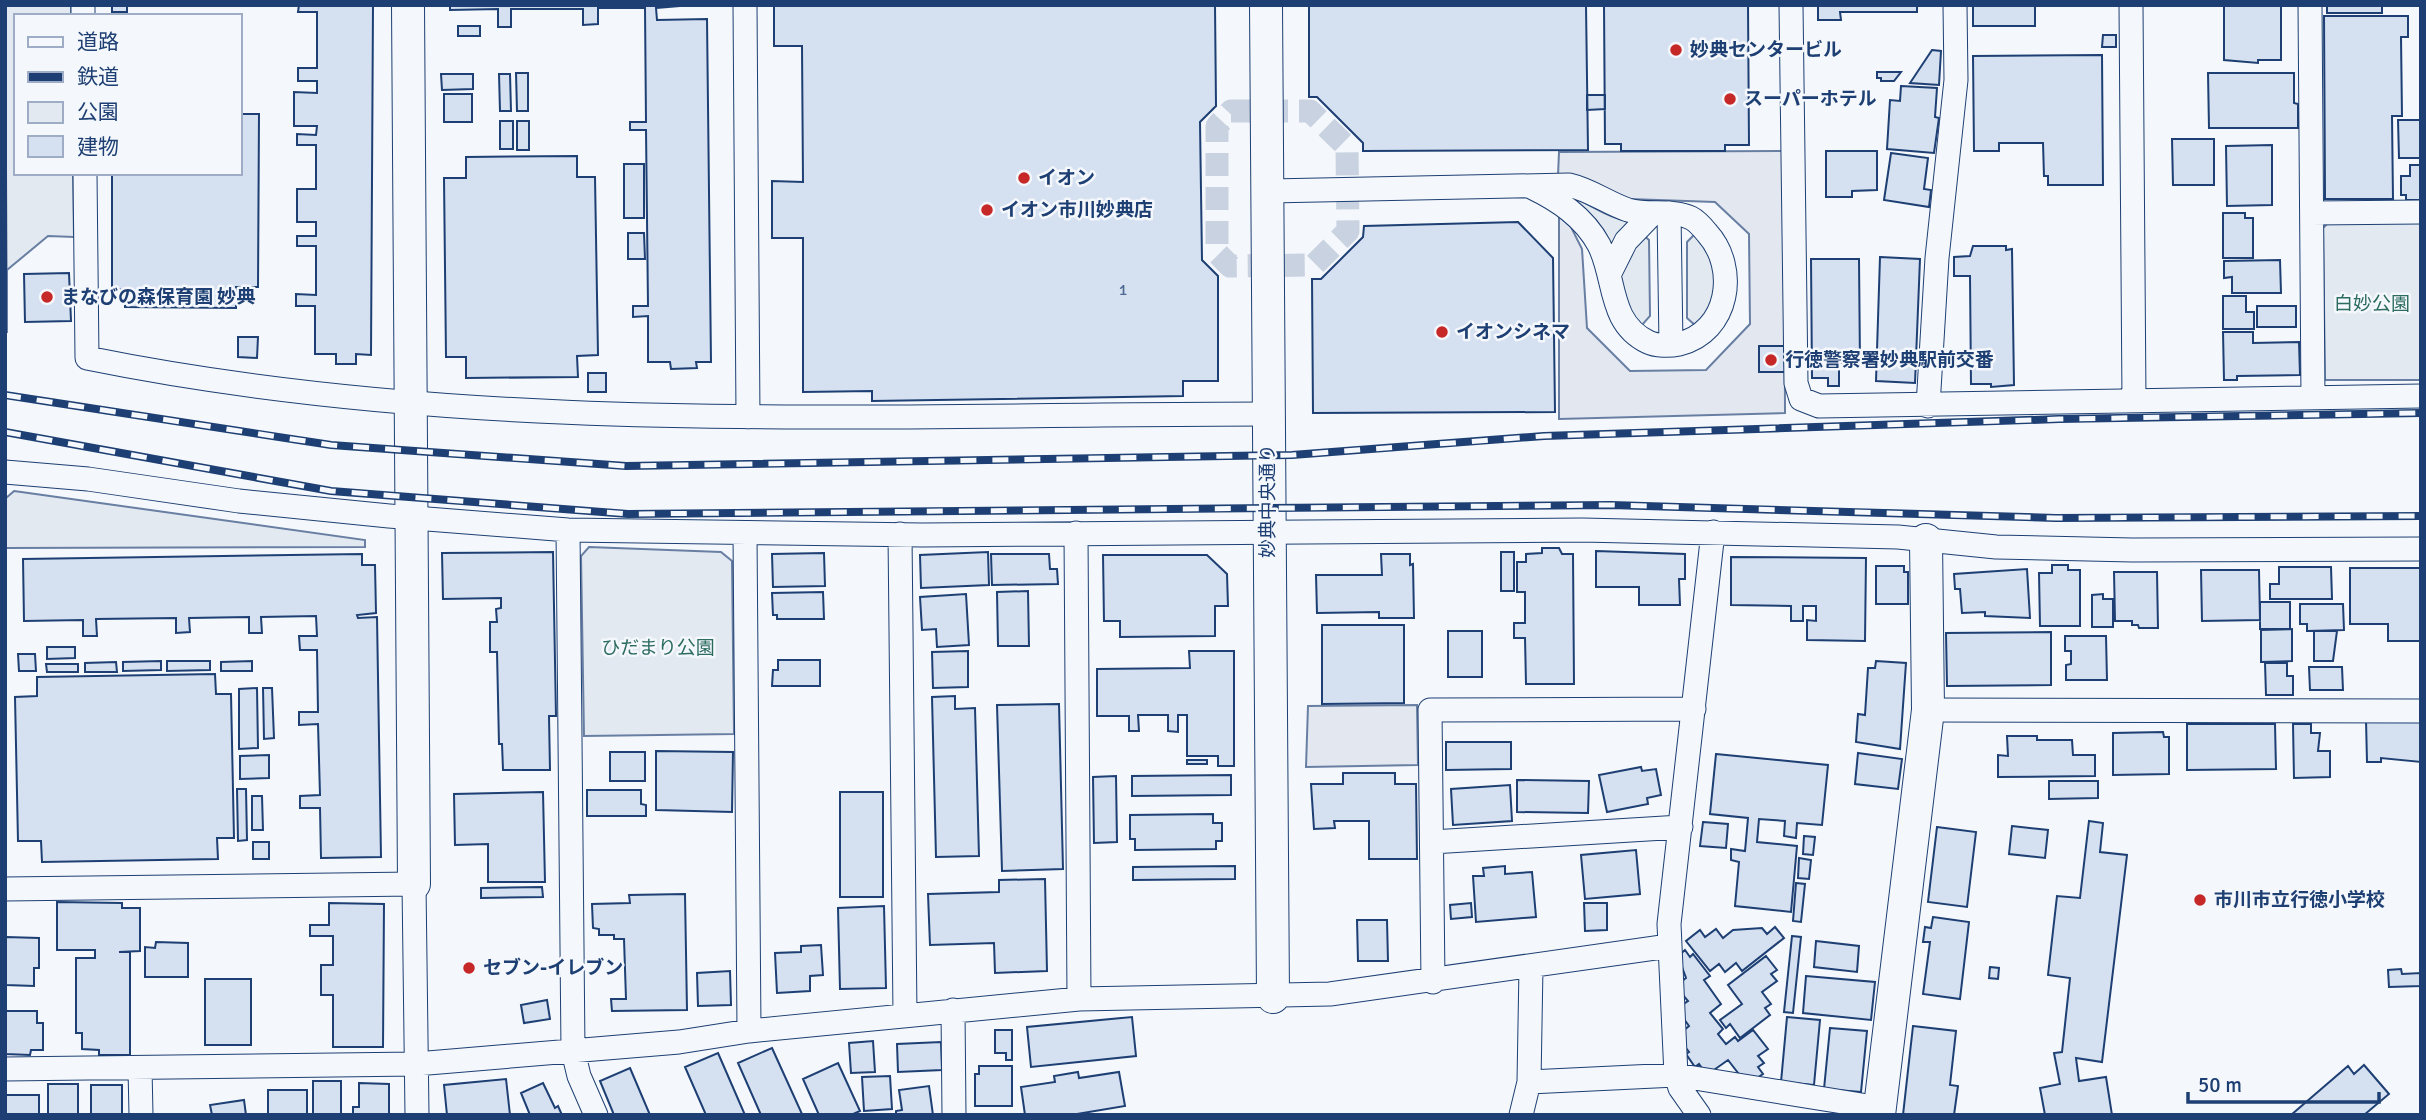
<svg xmlns="http://www.w3.org/2000/svg" width="2426" height="1120" font-family="Signika,'Noto Sans JP',sans-serif">
<rect width="100%" height="100%" fill="#f4f7fb"/>
<path fill="#e3e9f0" stroke="#687fa3" stroke-width="2" d="M5 5H71V16H16V173H73L74 237 48 236 7 270V333Z
M1568 195C1591 204 1608 219 1633 222L1612 251Z
M2421 219V380H2325L2323 228 2331 220Z
M1641 233 1649 240 1650 316 1642 325C1607 289 1619 270 1641 233Z
M1695 234C1712 251 1723 278 1713 303 1710 311 1701 319 1696 326L1687 318V242Z
M14 491 365 540V547L6 548 5 499Z
M589 547 721 552 732 561 734 734 584 736 581 556Z"/>
<path fill="#e3e8f0" stroke="#687fa3" stroke-width="2" fill-rule="evenodd" d="M1784 151 1785 413 1559 419V214L1569 223 1582 249 1587 328 1630 371 1706 370 1750 324 1749 234 1715 202 1629 199 1558 176 1559 152ZM1759 346H1784L1785 372H1759Z
M1417 705 1418 765 1306 767 1308 706Z"/>
<path fill="#d5e0f0" stroke="#1d3f73" stroke-width="2" d="M112 5H127V12H112Z
M299 5H373L371 355 356 354V364H336V354H315V306H296V294L316 295V246H297V236H316V222H297V189H316V145H297V134L316 135 317 126H294V92L317 93V81H298V68H317V12H298Z
M450 5H692L656 8 657 20 707 19 711 362H696L697 368 671 369 670 362H648V316L633 317V306H648L646 130H630V122H646L645 8H598V24L583 25V9H511V27H498V9L450 10Z
M774 5H1215L1216 106 1200 122 1202 260 1218 276V381H1183V396L872 401V391L803 392V238H772V181L803 182 802 46H774Z
M1309 5H1586L1588 150 1363 151V143L1317 97H1309Z
M1604 5H1748L1749 145H1725V151H1621V144H1605Z
M1818 5H1917V12H1840L1841 20H1818Z
M1973 5H2035V26H1973Z
M2224 5H2281V60H2258V63L2224 60Z
M2327 5H2382V13H2327Z
M2324 16H2408V37H2401L2402 116H2392L2393 199H2325Z
M458 26H480V36H458Z
M2103 35H2116V47H2102Z
M1932 50 1941 51 1939 85 1910 83Z
M2102 55 2103 185H2048V176H2044L2043 143H1999V151H1974L1973 56Z
M1877 72H1901L1894 81H1881V78H1877Z
M516 73H528V111H517Z
M2208 73H2294V103L2298 104V128H2209Z
M441 74H473V89L442 90Z
M499 74H510L511 111H500Z
M1901 86 1937 88 1935 117 1939 118 1934 153 1887 149 1890 100 1900 101Z
M444 94H472V122H444Z
M1587 95H1605V109L1587 110Z
M240 114H259L258 287H236V308L125 307V290L112 289V173H240Z
M2398 120H2421V158H2399Z
M500 121H513V149H500Z
M517 121H529V150H517Z
M2172 139H2214V185H2173Z
M2272 145V205L2227 206 2226 146Z
M1826 151H1877V190L1852 191V197H1826Z
M1891 153 1928 158 1924 189 1931 190 1929 207 1884 200Z
M577 156V177H595L598 355 577 356 578 377 466 378V357H446L444 178H466V157Z
M624 164H644V218H624Z
M2410 165H2421V200H2406V195H2401V176H2410Z
M2223 213H2245V218H2253V258H2223Z
M1518 222 1553 258 1555 412 1313 413 1312 279H1321L1363 237 1364 226Z
M628 233H644L645 259H628Z
M1973 246H2006V250L2012 249 2014 385 1991 387V384H1971L1970 276H1954V257L1970 256Z
M1880 257 1920 259 1915 383 1876 381Z
M1811 259H1859L1860 364H1839V386H1828V378H1812Z
M2280 260 2281 293H2232V277L2224 278V261Z
M69 273 71 321 25 322 24 274Z
M2223 296H2246V312H2254V329H2223Z
M2257 306H2296V327H2257Z
M2223 332H2253V343L2299 342 2300 375 2237 376V380H2224Z
M238 337H258L257 358 238 357Z
M1759 346H1784L1785 372H1759Z
M588 373H606V392H588Z
M1542 548H1559L1562 554H1573L1574 684H1526L1525 638H1514V623H1525V592H1517V562H1526V554L1542 553Z
M1596 551 1685 554V579H1679L1680 605H1639V587H1596Z
M553 552 556 716H549L550 770H503L502 744H499L497 652H490V622H497L496 609 501 608V598L443 599 442 553Z
M988 552 989 585 921 588 920 555Z
M1501 552H1514V591H1501Z
M824 553 825 586 773 587 772 554Z
M362 554V565H375L376 613 357 615 358 618 377 617 381 857 321 858 320 808H300V796L320 795 318 724 299 725V712H318L317 650H300L299 636H317L316 616 261 617 262 633H249V617L189 618 190 632 176 633V618L96 619 97 636H83V620L24 621 23 559Z
M991 554H1049L1050 569H1057L1058 584 992 585Z
M1381 554H1410V565L1413 564 1414 618H1379V612L1317 613 1316 575H1382Z
M1103 555H1207L1227 574 1228 606H1215V636L1120 637V621H1104Z
M1731 557 1866 558 1865 641 1807 640V620L1816 621V606H1803V621H1791V606L1731 605Z
M2052 565H2068V570H2080V626H2040L2039 573H2052Z
M1876 566H1904V572H1908V604H1876Z
M2279 567H2331L2332 599H2270V584H2279Z
M2350 568H2421V641H2388V624H2350Z
M2027 569 2030 618 1985 616V612L1962 613 1960 589H1955L1954 574Z
M2201 570H2259L2260 620 2202 621Z
M2114 572H2157L2158 628H2139L2138 625H2132V621H2115Z
M1028 591 1029 646H998L997 592Z
M823 592 824 619H777V615H773L772 593Z
M966 594 969 645 937 647 936 629 922 630 920 597Z
M2103 594V599H2113V627H2092V595Z
M2260 602H2290V629H2260Z
M2300 604H2343L2344 630 2307 631V624H2300Z
M1322 625H1404V703L1322 704Z
M2292 629V661L2261 662V630Z
M1448 631H1482V677H1448Z
M2314 631H2337L2333 661H2314Z
M2051 632V685L1947 686 1946 633Z
M2065 636H2106L2107 680H2066V665L2071 664V651H2065Z
M47 647H75V658L47 659Z
M968 651V687L933 688 932 652Z
M1189 651H1234V766H1218V756H1187V715H1178V732L1168 731V715H1138L1139 731H1129V716H1097V669L1190 668Z
M18 654H35L36 671H19Z
M778 660H820V686H772L773 670H778Z
M161 661V670L123 671V662Z
M167 661H210V670L167 671Z
M252 661V671H221V662Z
M1876 661 1906 663 1900 749 1856 742 1858 714 1865 715 1868 668H1875Z
M116 662 117 672H85V663Z
M2265 663H2287V676H2293V695H2266Z
M46 664H78V672H47Z
M2309 667H2342L2343 690H2310Z
M215 674 216 694H231L234 838H217L218 859 42 862 41 841H18L15 697 37 696V677Z
M257 688 258 748 239 749V689Z
M263 688H272L274 738 264 739Z
M955 696V709L975 708 979 856 936 857 932 697Z
M1059 704 1063 869 1002 871 997 705Z
M2366 720H2421V762L2381 758V762H2367Z
M2187 724H2275L2276 769 2187 770Z
M2293 724H2311V733H2320L2318 751H2330V777L2294 778Z
M2163 732 2164 737H2169V774L2113 775V733Z
M2007 736H2037V740H2072L2073 755H2095V776L1998 777V755L2008 756Z
M1446 742H1511V769L1446 770Z
M656 751 733 752 732 812 656 810Z
M610 752H645V781H610Z
M1858 753 1902 759 1898 789 1855 784Z
M1716 754 1828 765 1822 825 1797 823 1796 838 1784 836 1785 821 1759 819 1757 842 1797 846 1791 912 1735 906 1739 862 1731 860V849L1745 851 1748 818 1710 814Z
M269 755V778L240 779V756Z
M1187 760H1207V764H1187Z
M1641 767 1642 771 1656 769 1661 795 1647 798 1648 804 1607 812 1599 775Z
M1343 773H1395V784H1416L1417 859H1369V821H1334L1335 828 1314 829 1311 784H1343Z
M1231 775V795L1132 796V776Z
M1116 776 1117 842 1094 843 1093 777Z
M1517 780 1589 781 1588 813 1517 812Z
M2049 781H2098V798L2049 799Z
M1510 785 1512 821 1453 825 1451 789Z
M237 789H246L247 840 238 841Z
M587 790H641V804L646 805V816H587Z
M543 792 545 882H488V844L455 845 454 794Z
M840 792H883V897H840Z
M252 796H262L263 830H252Z
M1213 814V823H1222V841H1216V849L1135 850V839H1130V815Z
M2089 821 2103 823 2100 852 2127 855 2102 1062 2076 1058 2079 1081 2106 1077 2112 1115H2045L2040 1088 2060 1084 2054 1053 2062 1052 2070 978 2048 975 2057 896 2080 898Z
M1703 822 1728 824 1726 848 1700 846Z
M2012 826 2048 830 2045 858 2009 854Z
M1937 827 1976 832 1967 907 1928 902Z
M1804 836 1815 837 1813 855 1803 854Z
M253 842H269V859H253Z
M1636 850 1640 894 1585 899 1581 855Z
M1799 858 1811 860 1809 879 1798 878Z
M1235 866V879L1133 880V867Z
M1505 866V874L1532 872 1536 917 1476 922 1473 876H1484L1483 868Z
M1045 879 1047 971 995 973 994 943 930 945 928 894 999 892V880Z
M1796 883 1805 884 1801 922 1793 921Z
M542 887 543 897 481 898V888Z
M685 894 687 1010 612 1011 611 999H626L624 939H614V935H599V929L593 928 592 904 630 903 629 895Z
M57 902 122 903V908H140V951L119 952H130V1055H99V1050L82 1049V1033H76V958H95V950H57Z
M329 903 384 904 383 1047H333V995H321V965H333V936H310V925H329Z
M1471 903 1472 917 1451 919 1450 905Z
M1584 903H1607V930L1585 931Z
M884 906 886 988 840 989 838 908Z
M1933 917 1969 922 1960 999 1923 994 1930 942H1923L1925 927 1931 928Z
M1357 920H1387L1388 961H1358Z
M1775 927 1784 938 1742 971 1736 963 1725 972 1719 964 1710 971 1686 941 1700 930 1705 937 1716 929 1723 938 1733 930 1762 928 1767 934Z
M1792 936 1801 937 1793 1013 1784 1012Z
M6 937 39 938V968H34V986L6 985Z
M1816 941 1859 946 1857 972 1814 967Z
M156 942 188 943V977H145V947L155 948Z
M821 945 823 975 810 976V991L777 993 775 953 801 952V946Z
M1685 950 1690 957 1693 954 1710 976 1704 980 1721 1004 1710 1013 1723 1029 1718 1034 1726 1044 1735 1037 1738 1041 1753 1030 1768 1049 1758 1056 1764 1063 1758 1067 1763 1074 1755 1079 1742 1078 1728 1060 1711 1072 1704 1071 1699 1064 1695 1067 1686 1054 1689 1052 1683 1044V1031L1689 1026 1684 1019 1682 1005 1688 1001 1682 994 1681 982 1686 978 1678 956Z
M1766 956 1777 970 1771 974 1777 981 1762 992 1771 1004 1765 1008 1770 1015 1740 1038 1730 1024 1726 1028 1720 1020 1742 1004 1728 985Z
M1990 967 1999 968 1998 979 1989 978Z
M2401 969 2402 974 2421 973V986L2389 987 2388 970Z
M730 971 731 1005 698 1006 697 973Z
M1806 976 1875 982 1871 1020 1803 1013Z
M205 979H251V1045H205Z
M547 1000 550 1019 524 1023 521 1005Z
M5 1011H37V1023H43V1050H31L30 1055 5 1054Z
M1132 1017 1136 1056 1031 1067 1027 1027Z
M1787 1017 1820 1020 1814 1085 1781 1082Z
M1913 1026 1956 1031 1950 1085 1958 1086 1954 1115H1903Z
M1830 1028 1867 1031 1861 1092 1824 1089Z
M995 1030H1012V1060H1006V1053H995Z
M873 1041 875 1072 851 1073 849 1043Z
M941 1042 942 1070 898 1072 897 1044Z
M772 1048 802 1114 801 1115H761L738 1063Z
M718 1053 745 1115H706L685 1067Z
M838 1063 860 1111 851 1115H819L803 1079Z
M2364 1065 2389 1094 2364 1115H2291L2348 1066 2354 1074Z
M979 1066H1012V1106H975V1074H979Z
M630 1068 650 1115H614L600 1081Z
M1078 1072 1079 1078 1119 1072 1125 1106 1071 1115H1025L1021 1087 1055 1082 1054 1076Z
M890 1076 892 1109 864 1111 862 1077Z
M506 1079 510 1115H447L444 1085Z
M313 1081H341V1115H313Z
M359 1083 389 1084V1115H353V1107H359Z
M543 1083 555 1108 558 1106 562 1115H530L521 1093Z
M48 1084H78V1115H48Z
M91 1085H122V1115H91Z
M929 1086 933 1115H896V1111L902 1110 899 1090Z
M268 1090H307V1115H268Z
M5 1095H39V1115H5Z
M244 1100 246 1115H212L210 1105Z"/>
<g fill="none" stroke-linecap="round" stroke-linejoin="round">
<path stroke="#c9d2e0" stroke-width="23" stroke-dasharray="23 11" stroke-linecap="butt" d="M1231 111H1310L1347 147 1348 231 1314 265 1230 266 1217 253V126Z"/>
<g stroke="#1d3f73" stroke-width="25">
<path id="street" d="M83 5V16
M745 5 748 417
M1791 5 1796 383 1801 399 1819 406 2421 396
M2131 5 2134 401
M2310 5 2313 398
M85 173 87 358C476 437 874 414 1268 414
M1268 191 1569 185C1591 190 1607 203 1628 210 1648 216 1672 209 1691 218 1697 221 1703 228 1707 233 1739 268 1729 332 1679 344 1670 346 1656 346 1648 342 1608 323 1616 278 1599 245 1584 217 1558 200 1531 187
M1669 213 1671 345
M2312 213 2421 212
M1610 273 1626 241 1653 213
M1928 406 1937 258 1956 80 1955 5
M5 472 88 479 239 501 389 516 568 530 922 535 1582 530 1898 537 1996 547 2132 550 2421 549
M568 530 573 1051 579 1076 596 1115
M1076 533 1079 999
M745 534 749 1031
M900 534 905 1015
M1928 710 2421 711
M1432 842 1681 827
M5 889 414 884 417 1115
M1433 982 1430 710 1694 709
M953 1010 954 1115
M140 1068 141 1115
M5 1069 416 1064 679 1042 749 1031 1079 999 1330 994 1669 946
M1529 1082 1676 1075 1880 1108
M1521 1115 1529 1082 1531 967
M1699 1115 1680 1088 1676 1075 1669 924 1713 532"/>
</g>
<g stroke="#1d3f73" stroke-width="34">
<path id="secondary" d="M408 5 414 884
M1266 5 1273 997
M1879 1115 1928 710 1926 540"/>
</g>
<use href="#street" stroke="#f4f7fb" stroke-width="23"/>
<use href="#secondary" stroke="#f4f7fb" stroke-width="32"/>
<g stroke="#1d3f73" stroke-width="8">
<path id="rail" d="M5 395 331 445 626 466 1292 455 1544 436 2059 419 2421 413
M5 432 331 491 628 514 1611 505 2056 518 2421 516"/>
</g>
<use href="#rail" stroke="#f4f7fb" stroke-width="5" stroke-dasharray="16" stroke-linecap="butt"/>
</g>
<g fill="#c62828" stroke="#f4f7fb" stroke-width="2.5">
<circle cx="1676" cy="50" r="7"/>
<circle cx="1730" cy="99" r="7"/>
<circle cx="1024" cy="178" r="7"/>
<circle cx="987" cy="210" r="7"/>
<circle cx="47" cy="297" r="7"/>
<circle cx="1442" cy="332" r="7"/>
<circle cx="1771" cy="360" r="7"/>
<circle cx="2200" cy="900" r="7"/>
<circle cx="469" cy="968" r="7"/>
</g>
<g text-anchor="middle" dominant-baseline="central" stroke-width="5" stroke-linejoin="round" paint-order="stroke">
<g font-size="16" fill="#4b6792">
<text x="1123" y="290">1</text>
</g>
<g font-size="19" font-weight="bold" fill="#1d3f73" stroke="#f4f7fb" text-anchor="start">
<text x="1690" y="50">妙典センタービル</text>
<text x="1744" y="99">スーパーホテル</text>
<text x="1038" y="178">イオン</text>
<text x="1001" y="210">イオン市川妙典店</text>
<text x="61" y="297">まなびの森保育園 妙典</text>
<text x="1456" y="332">イオンシネマ</text>
<text x="1785" y="360">行徳警察署妙典駅前交番</text>
<text x="2214" y="900">市川市立行徳小学校</text>
<text x="483" y="968">セブン-イレブン</text>
</g>
<g font-size="19" fill="#2c6c60" stroke="#f4f7fb">
<text x="2372" y="304">白妙公園</text>
<text x="658" y="648">ひだまり公園</text>
</g>
<g font-size="19" fill="#1d3f73" stroke="#f4f7fb">
<text transform="translate(1268 501) rotate(-90)">妙典中央通り</text>
</g>
</g>
<rect width="2426" height="1120" fill="none" stroke="#1d3f73" stroke-width="14"/>
<rect x="14" y="14" width="228" height="161" fill="#f4f7fb" stroke="#9eadc5" stroke-width="2"/>
<rect x="28" y="37" width="35" height="10" fill="#f4f7fb" stroke="#9eadc5" stroke-width="2"/>
<text x="77" y="49" font-size="21" fill="#1d3f73">道路</text>
<rect x="28" y="72" width="35" height="10" fill="#1d3f73" stroke="#9eadc5" stroke-width="2"/>
<text x="77" y="84" font-size="21" fill="#1d3f73">鉄道</text>
<rect x="28" y="102" width="35" height="21" fill="#e3e9f0" stroke="#9eadc5" stroke-width="2"/>
<text x="77" y="119" font-size="21" fill="#1d3f73">公園</text>
<rect x="28" y="136" width="35" height="21" fill="#d5e0f0" stroke="#9eadc5" stroke-width="2"/>
<text x="77" y="154" font-size="21" fill="#1d3f73">建物</text>
<path d="M2188 1092v10h191v-10" fill="none" stroke="#1d3f73" stroke-width="3.5"/>
<text x="2198" y="1092" font-size="21" fill="#1d3f73" stroke="#f4f7fb" stroke-width="5" paint-order="stroke">50 m</text>
</svg>
